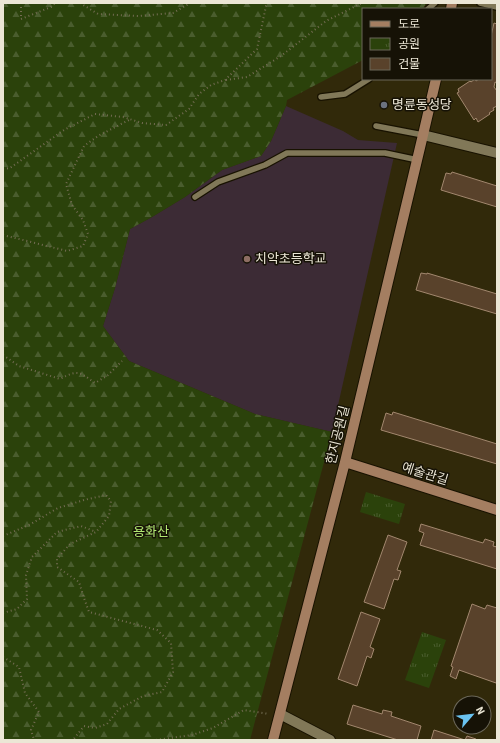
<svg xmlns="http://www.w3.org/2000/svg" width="500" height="743" font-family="'Source Sans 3','Noto Sans KR',sans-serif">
<defs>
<pattern id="forest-firs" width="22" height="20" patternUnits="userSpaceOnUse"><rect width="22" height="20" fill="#2b420b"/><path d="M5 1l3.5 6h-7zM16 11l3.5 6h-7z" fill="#4a5d2e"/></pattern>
<pattern id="park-tufts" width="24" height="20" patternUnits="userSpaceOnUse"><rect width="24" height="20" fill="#2b420b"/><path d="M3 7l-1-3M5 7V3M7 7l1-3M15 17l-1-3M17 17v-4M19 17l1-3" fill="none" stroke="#4a5d2e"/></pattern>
</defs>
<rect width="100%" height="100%" fill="#31290a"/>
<path fill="#3c2b35" d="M286 106 343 131 358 140 397 143 332 432 255 414 129 361 103 326 115 288 130 229 152 217 185 197 222 170 261 156 271 141Z"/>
<path fill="url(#forest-firs)" d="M3 3H427L422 9H363V60L287 100 286 106 271 141 261 156 222 170 185 197 152 217 130 229 115 288 103 326 129 361 255 414 332 432 250 740H3Z"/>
<path fill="url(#park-tufts)" d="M366 492 405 504 399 524 360 512Z
M422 632 446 640 429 688 405 680Z"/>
<path fill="#59422b" stroke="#a2876e" d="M494 23 497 24V83L495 82 494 87 497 91V106L493 108 494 110 489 113 490 114 478 122 476 118 474 120 457 93 459 92 458 89 470 81 471 82 475 79 476 81 479 79H491V36Z
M452 172 497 186V207L441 190 446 173 451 174Z
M421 273 427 274V273L497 294V314L416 290Z
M393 412 497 444V464L381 430 386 413 392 415Z
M421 524 483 543 485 539 494 542 493 546 497 547V569L420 545 424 533 419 531Z
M388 535 407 542 397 570 401 571 398 580 394 579 384 609 364 602Z
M472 604 485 609 487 605 497 608V680L496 683 459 670 456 679 450 676 453 667 451 666Z
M361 612 380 619 370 647 374 649 371 658 367 656 357 686 338 679Z
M353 705 382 714 383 710 392 712 391 716 421 726 417 740H398L347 724Z
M434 730 465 740 467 736 476 739 475 740H431Z"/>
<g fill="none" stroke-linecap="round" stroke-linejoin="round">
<g stroke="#181200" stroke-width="8">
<path id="lane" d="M480 3 497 7
M428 9 435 3
M321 97 345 94 369 79
M376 126 423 135
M195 197 218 182 265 165 287 153H385L418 160"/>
</g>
<g stroke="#181200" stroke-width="12">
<path id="street" d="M423 135 497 153
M280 714 330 740"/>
</g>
<g stroke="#181200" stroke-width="12">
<path id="secondary" d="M451 9 452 3
M345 462 497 510
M273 740 345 462 423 135 436 79"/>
</g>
<path stroke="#746d53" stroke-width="2" stroke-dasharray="1 3" stroke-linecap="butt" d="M21 3V19L51 7 55 3
M80 3 98 14 138 16 173 13 190 3
M226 80 247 77 281 56 326 21 362 3
M3 169 10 168 64 130 95 114 123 117 142 123 166 125 189 109 199 94 211 85 225 80 257 49 266 6 269 3
M3 235 67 251 83 246 88 234 83 220 72 205 66 184 84 146 98 136 129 120
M3 355 19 366 60 379C79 369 79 372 95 383L107 376 122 361
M3 536 29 525 58 508 84 500 106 495 111 501 109 516 96 532 70 544 57 559V567L79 582 84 598 89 612 157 630 171 643 173 672 162 692 143 696 119 709 107 724 95 728 84 726 73 740
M3 613 17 609 27 599 26 575 32 557 57 532 81 526 96 532
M3 657 19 667 25 693 39 712 31 730 34 740
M156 740 192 735 213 728 244 710 269 714"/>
<use href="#lane" stroke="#817858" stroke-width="5.5"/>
<use href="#street" stroke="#817858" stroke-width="10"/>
<use href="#secondary" stroke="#a47e61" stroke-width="10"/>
</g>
<circle fill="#6b7280" stroke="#161206" stroke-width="1.5" cx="384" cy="105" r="4"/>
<circle fill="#8d6e63" stroke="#161206" stroke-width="1.5" cx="247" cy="259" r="4"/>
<g text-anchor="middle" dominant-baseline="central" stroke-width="3" stroke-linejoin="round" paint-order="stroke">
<g font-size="13" fill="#ebe6d5" stroke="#161206" text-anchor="start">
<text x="392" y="105">명륜동성당</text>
<text x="255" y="259">치악초등학교</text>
</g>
<g font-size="13" fill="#ebe6d5" stroke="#161206">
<text transform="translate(338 435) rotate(-76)">한지공원길</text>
<text transform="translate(425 474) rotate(17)">예술관길</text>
</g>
<g font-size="13" fill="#b1e772" stroke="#161206">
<text x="151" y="532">용화산</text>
</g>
</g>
<rect width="500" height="743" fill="none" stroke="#ebe6d5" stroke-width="8"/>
<rect x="362" y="8" width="130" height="72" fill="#161206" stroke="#6b6759"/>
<rect x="370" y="21" width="20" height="6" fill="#a47e61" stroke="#6b6759"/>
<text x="398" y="28" font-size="12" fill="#ebe6d5">도로</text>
<rect x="370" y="38" width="20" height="12" fill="url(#park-tufts)" stroke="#6b6759"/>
<text x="398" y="48" font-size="12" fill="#ebe6d5">공원</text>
<rect x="370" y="58" width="20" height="12" fill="#59422b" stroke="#6b6759"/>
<text x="398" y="68" font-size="12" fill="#ebe6d5">건물</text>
<g transform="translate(472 715) rotate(62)"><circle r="19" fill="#161206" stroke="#6b6759"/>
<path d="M0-3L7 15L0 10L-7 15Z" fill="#6ac3f1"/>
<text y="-6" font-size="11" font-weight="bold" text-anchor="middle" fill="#ebe6d5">N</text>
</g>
</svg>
